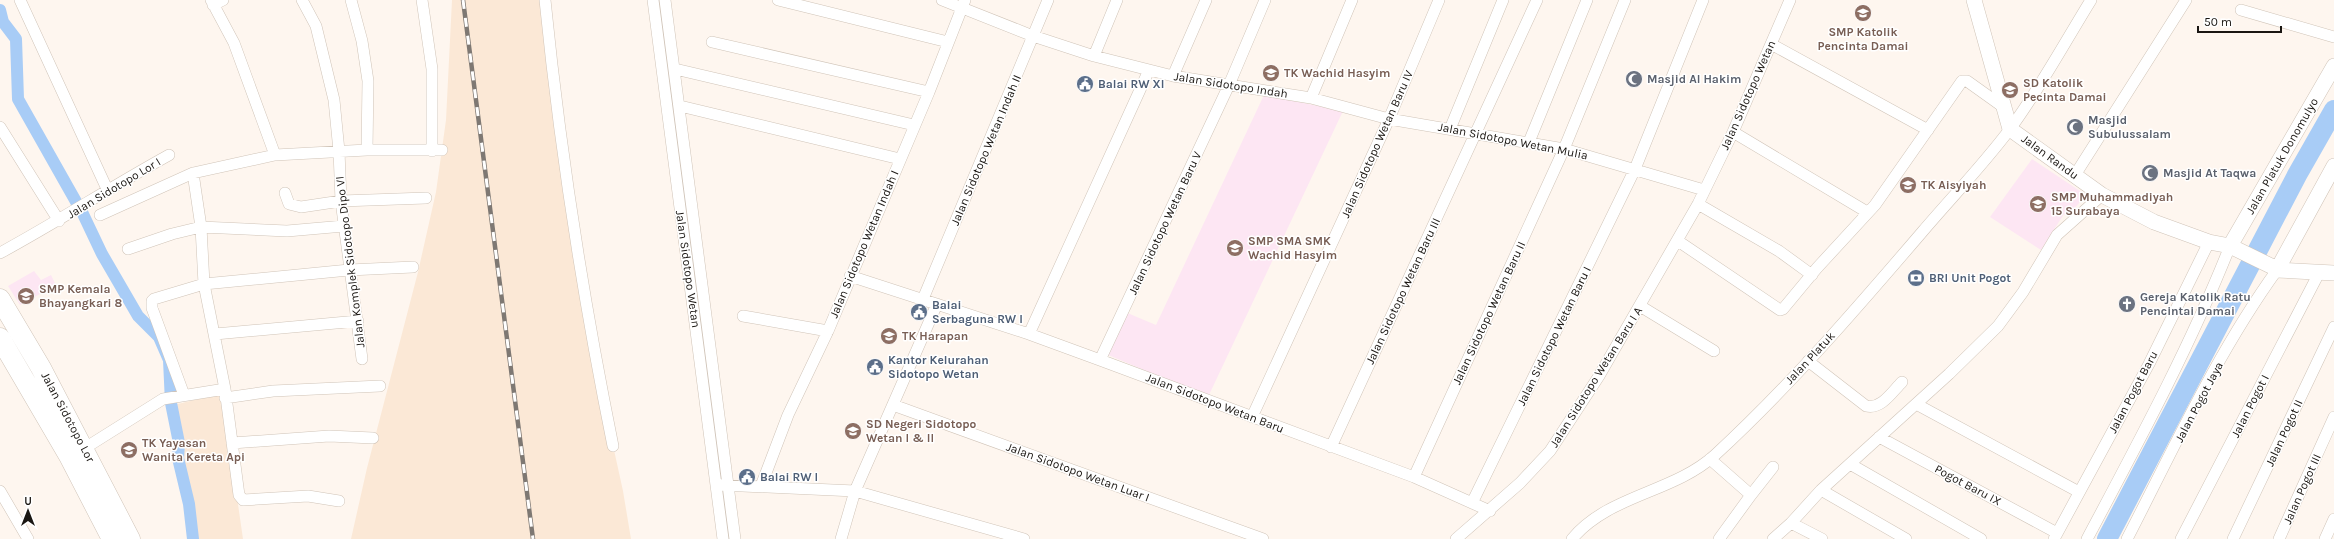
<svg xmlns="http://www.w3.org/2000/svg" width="2334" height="539" font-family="Karla,sans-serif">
<rect width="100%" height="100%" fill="#fef6ef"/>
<path fill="#fbe8d6" d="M452 0H544L582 304 623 491 631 539H351L367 468 418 272 436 192 446 120Z
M222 393 243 539H189L170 406Z"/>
<path fill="#fde6f3" d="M1264 95 1343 111 1208 397 1106 354 1125 312 1156 325Z
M2032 159 2086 195 2068 216 2064 214 2041 250 1990 217Z
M34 271 41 280 51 275 56 285 20 305 8 286Z"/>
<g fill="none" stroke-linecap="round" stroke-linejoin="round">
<path stroke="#a8ccf6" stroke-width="12" d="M0 10 3 22 16 39 18 99 83 214 102 254 138 316 159 337 169 360 171 403 179 443 178 458 189 504 193 539"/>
<path stroke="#a8ccf6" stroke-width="20" d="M2107 539 2297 175 2334 110"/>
<g stroke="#d0c4b8" stroke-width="12">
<path id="street" d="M20 0 107 189
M211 0 234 43 275 155
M302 0 316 26 334 100 339 151 341 201 362 359
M351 0 362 41 368 81 367 150
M422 0 432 69V151
M545 0C560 150 583 298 613 446
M653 0 723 539
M665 0 735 539
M778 0 948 42
M942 0 1033 36 1094 56 1173 76 1311 98 1389 119 1564 149 1704 190
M213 5 223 0
M2241 10 2334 37
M712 42 929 92
M1771 44 1928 130
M1094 56 1117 0
M675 69 914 125
M1173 76 1206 0
M1311 98 1352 0
M680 106 900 159
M0 127 59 221
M1450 129 1503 0
M1733 132 1867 212
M1529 142 1587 0
M193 173 201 227 204 284 225 389 239 495 243 500 308 496 339 501
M2075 175 2186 0
M285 193 289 204 301 207 341 201 426 198
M1698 204 1779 251 1812 275
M100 215 193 173 275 155 367 150H442
M1678 241 1780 310 1783 309 1817 268 1875 205 1962 81H1967L2002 106
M128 249 172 234 201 227 287 231 344 226
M0 253C57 222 111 187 169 155
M850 276 1029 334 1100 360 1414 477 1490 511
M923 299 1048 0
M1640 306 1714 351
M743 316 828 331
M215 334 358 321
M1029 334 1149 70
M1100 360 1229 85 1265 0
M1808 361 1866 406C1881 410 1892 392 1902 382
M184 395 152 308V301L154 299 204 284 349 270 413 267
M225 398 273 391 380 386
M1916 404 2079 492
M893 405 1263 539
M1252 417 1389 119 1439 0
M1879 437 2057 533
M232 443 329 436 373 438
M1331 447 1537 0
M85 448 163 399 225 389
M1710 459 1751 495 1719 539
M1850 464 1981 539
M1414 477 1564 149 1625 0
M721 485 855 491 1024 539
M761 486 788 415 828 331 929 92 965 0
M1821 490 1906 539
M0 491 28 539
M1751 495 1773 467
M1472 503 1635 169 1703 0
M1791 523 1822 539
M841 539 855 491 937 304
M1456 539 1520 483 1550 451 1599 376 1698 204 1733 132 1790 0
M1572 539C1608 495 1673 493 1715 455 1790 386 1857 308 1923 231 1952 197 1983 165 2010 129 2039 90 2065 42 2091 0
M1773 539 1791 523 1821 490 1949 374 1998 326 2023 292 2057 235 2102 195
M2054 539 2149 364 2209 242
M2087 539C2138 443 2190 347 2230 246
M2127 539C2174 448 2217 353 2277 270L2273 267
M2181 539 2319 273
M2233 539 2334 327
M2279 539 2334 417
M2325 539 2334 519"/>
</g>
<g stroke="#d0c4b8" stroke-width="16">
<path id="secondary" d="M1974 0 2010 129 2102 195 2154 222 2209 242 2230 246 2273 267
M2334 166 2277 270 2334 273
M2230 246 2334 66"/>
</g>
<g stroke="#d0c4b8" stroke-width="21">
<path id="highway" d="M0 299 41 368 130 539
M0 338 69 456 112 539"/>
</g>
<use href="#street" stroke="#fff" stroke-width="11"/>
<use href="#secondary" stroke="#fff" stroke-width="15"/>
<use href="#highway" stroke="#fff" stroke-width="20"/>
<g stroke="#7e7873" stroke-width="4.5">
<path id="rail" d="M463 0 533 539"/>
</g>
<use href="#rail" stroke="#fff" stroke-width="3" stroke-dasharray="9" stroke-linecap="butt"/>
</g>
<defs>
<g id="school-disc" transform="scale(0.9)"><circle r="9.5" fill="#8d6e63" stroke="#fff"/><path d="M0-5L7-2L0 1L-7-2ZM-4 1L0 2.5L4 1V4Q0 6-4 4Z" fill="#fff"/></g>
<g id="mosque-disc" transform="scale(0.9)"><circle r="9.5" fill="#6b7280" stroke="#fff"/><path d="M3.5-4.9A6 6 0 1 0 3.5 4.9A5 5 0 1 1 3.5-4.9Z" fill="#fff"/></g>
<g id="civic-disc" transform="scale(0.9)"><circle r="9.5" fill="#5c6f8a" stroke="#fff"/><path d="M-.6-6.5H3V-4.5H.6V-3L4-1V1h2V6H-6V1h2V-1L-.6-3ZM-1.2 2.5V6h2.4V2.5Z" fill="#fff"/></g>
<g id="bank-disc" transform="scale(0.9)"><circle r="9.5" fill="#5c6f8a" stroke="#fff"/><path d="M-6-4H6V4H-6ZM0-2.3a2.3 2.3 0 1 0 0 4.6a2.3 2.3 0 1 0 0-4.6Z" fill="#fff"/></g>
<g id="church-disc" transform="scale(0.9)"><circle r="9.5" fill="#6b7280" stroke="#fff"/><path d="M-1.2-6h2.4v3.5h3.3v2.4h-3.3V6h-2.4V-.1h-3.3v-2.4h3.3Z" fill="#fff"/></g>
</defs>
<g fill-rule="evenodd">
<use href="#school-disc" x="1863" y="13"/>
<use href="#school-disc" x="1271" y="73"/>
<use href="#mosque-disc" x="1634" y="79"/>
<use href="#civic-disc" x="1085" y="84"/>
<use href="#school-disc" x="2010" y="90"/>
<use href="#mosque-disc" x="2075" y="127"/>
<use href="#mosque-disc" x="2150" y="173"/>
<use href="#school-disc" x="1908" y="185"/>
<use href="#school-disc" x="2038" y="204"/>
<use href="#school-disc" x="1235" y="248"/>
<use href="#bank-disc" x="1916" y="278"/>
<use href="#school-disc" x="26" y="296"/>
<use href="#church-disc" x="2127" y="304"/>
<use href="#civic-disc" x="919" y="312"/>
<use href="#school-disc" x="889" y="336"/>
<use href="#civic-disc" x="875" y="367"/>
<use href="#school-disc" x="853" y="431"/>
<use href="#school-disc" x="129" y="450"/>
<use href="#civic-disc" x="747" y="477"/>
</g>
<g text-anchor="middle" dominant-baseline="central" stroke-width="3" stroke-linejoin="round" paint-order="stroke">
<g font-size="12" font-weight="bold" fill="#785e54" stroke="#fff" text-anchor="start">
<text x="1863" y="32" text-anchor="middle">SMP Katolik<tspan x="1863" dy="14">Pencinta Damai</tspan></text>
<text x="1284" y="73">TK Wachid Hasyim</text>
<text x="2023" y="83">SD Katolik<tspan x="2023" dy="14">Pecinta Damai</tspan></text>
<text x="1921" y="185">TK Aisyiyah</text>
<text x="2051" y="197">SMP Muhammadiyah<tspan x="2051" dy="14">15 Surabaya</tspan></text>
<text x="1248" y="241">SMP SMA SMK<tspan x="1248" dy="14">Wachid Hasyim</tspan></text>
<text x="39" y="289">SMP Kemala<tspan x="39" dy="14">Bhayangkari 8</tspan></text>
<text x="902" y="336">TK Harapan</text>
<text x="866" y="424">SD Negeri Sidotopo<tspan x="866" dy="14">Wetan I &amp; II</tspan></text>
<text x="142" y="443">TK Yayasan<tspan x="142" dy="14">Wanita Kereta Api</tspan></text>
</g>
<g font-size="12" font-weight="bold" fill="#5b616d" stroke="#fff" text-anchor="start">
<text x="1647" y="79">Masjid Al Hakim</text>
<text x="2088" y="120">Masjid<tspan x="2088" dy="14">Subulussalam</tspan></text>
<text x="2163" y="173">Masjid At Taqwa</text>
<text x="2140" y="297">Gereja Katolik Ratu<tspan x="2140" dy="14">Pencintai Damai</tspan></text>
</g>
<g font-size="12" font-weight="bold" fill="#4e5e75" stroke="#fff" text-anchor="start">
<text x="1098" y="84">Balai RW XI</text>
<text x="1929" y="278">BRI Unit Pogot</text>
<text x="932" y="305">Balai<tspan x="932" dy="14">Serbaguna RW I</tspan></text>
<text x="888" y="360">Kantor Kelurahan<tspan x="888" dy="14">Sidotopo Wetan</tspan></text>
<text x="760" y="477">Balai RW I</text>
</g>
<g font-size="12" fill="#1a1612" stroke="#fff">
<text transform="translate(1231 85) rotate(9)">Jalan Sidotopo Indah</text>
<text transform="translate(1748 95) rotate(-66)">Jalan Sidotopo Wetan</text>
<text transform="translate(1513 141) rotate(11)">Jalan Sidotopo Wetan Mulia</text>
<text transform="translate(1377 144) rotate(-66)">Jalan Sidotopo Wetan Baru IV</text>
<text transform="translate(986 150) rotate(-67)">Jalan Sidotopo Wetan Indah II</text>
<text transform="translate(2282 156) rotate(-60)">Jalan Platuk Donomulyo</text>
<text transform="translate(2050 157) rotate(36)">Jalan Randu</text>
<text transform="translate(114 188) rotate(-31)">Jalan Sidotopo Lor I</text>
<text transform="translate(1165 223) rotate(-65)">Jalan Sidotopo Wetan Baru V</text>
<text transform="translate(864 244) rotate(-67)">Jalan Sidotopo Wetan Indah I</text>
<text transform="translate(350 262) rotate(-97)">Jalan Komplek Sidotopo Dipo VI</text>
<text transform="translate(688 269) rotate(82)">Jalan Sidotopo Wetan</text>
<text transform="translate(1403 291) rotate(-65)">Jalan Sidotopo Wetan Baru III</text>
<text transform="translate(1489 313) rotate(-65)">Jalan Sidotopo Wetan Baru II</text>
<text transform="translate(1554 336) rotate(-64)">Jalan Sidotopo Wetan Baru I</text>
<text transform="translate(1810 358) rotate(-47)">Jalan Platuk</text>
<text transform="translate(1596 377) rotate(-58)">Jalan Sidotopo Wetan Baru I A</text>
<text transform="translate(2133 392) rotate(-62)">Jalan Pogot Baru</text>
<text transform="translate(2199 402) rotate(-62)">Jalan Pogot Jaya</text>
<text transform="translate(1215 403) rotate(21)">Jalan Sidotopo Wetan Baru</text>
<text transform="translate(2250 406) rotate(-63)">Jalan Pogot I</text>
<text transform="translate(68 417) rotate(62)">Jalan Sidotopo Lor</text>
<text transform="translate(2284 433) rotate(-65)">Jalan Pogot II</text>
<text transform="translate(1078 472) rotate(20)">Jalan Sidotopo Wetan Luar I</text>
<text transform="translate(1968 485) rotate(28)">Pogot Baru IX</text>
<text transform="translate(2302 489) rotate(-66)">Jalan Pogot III</text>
</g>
</g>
<g transform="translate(28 511)" stroke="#ffffff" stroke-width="3" paint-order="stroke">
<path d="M0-3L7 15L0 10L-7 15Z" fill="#1a1612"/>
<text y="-6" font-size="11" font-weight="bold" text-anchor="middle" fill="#1a1612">U</text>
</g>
<path d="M2198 26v6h83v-6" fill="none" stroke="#1a1612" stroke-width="2"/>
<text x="2204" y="26" font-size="12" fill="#1a1612" stroke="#ffffff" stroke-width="3" paint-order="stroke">50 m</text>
</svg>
